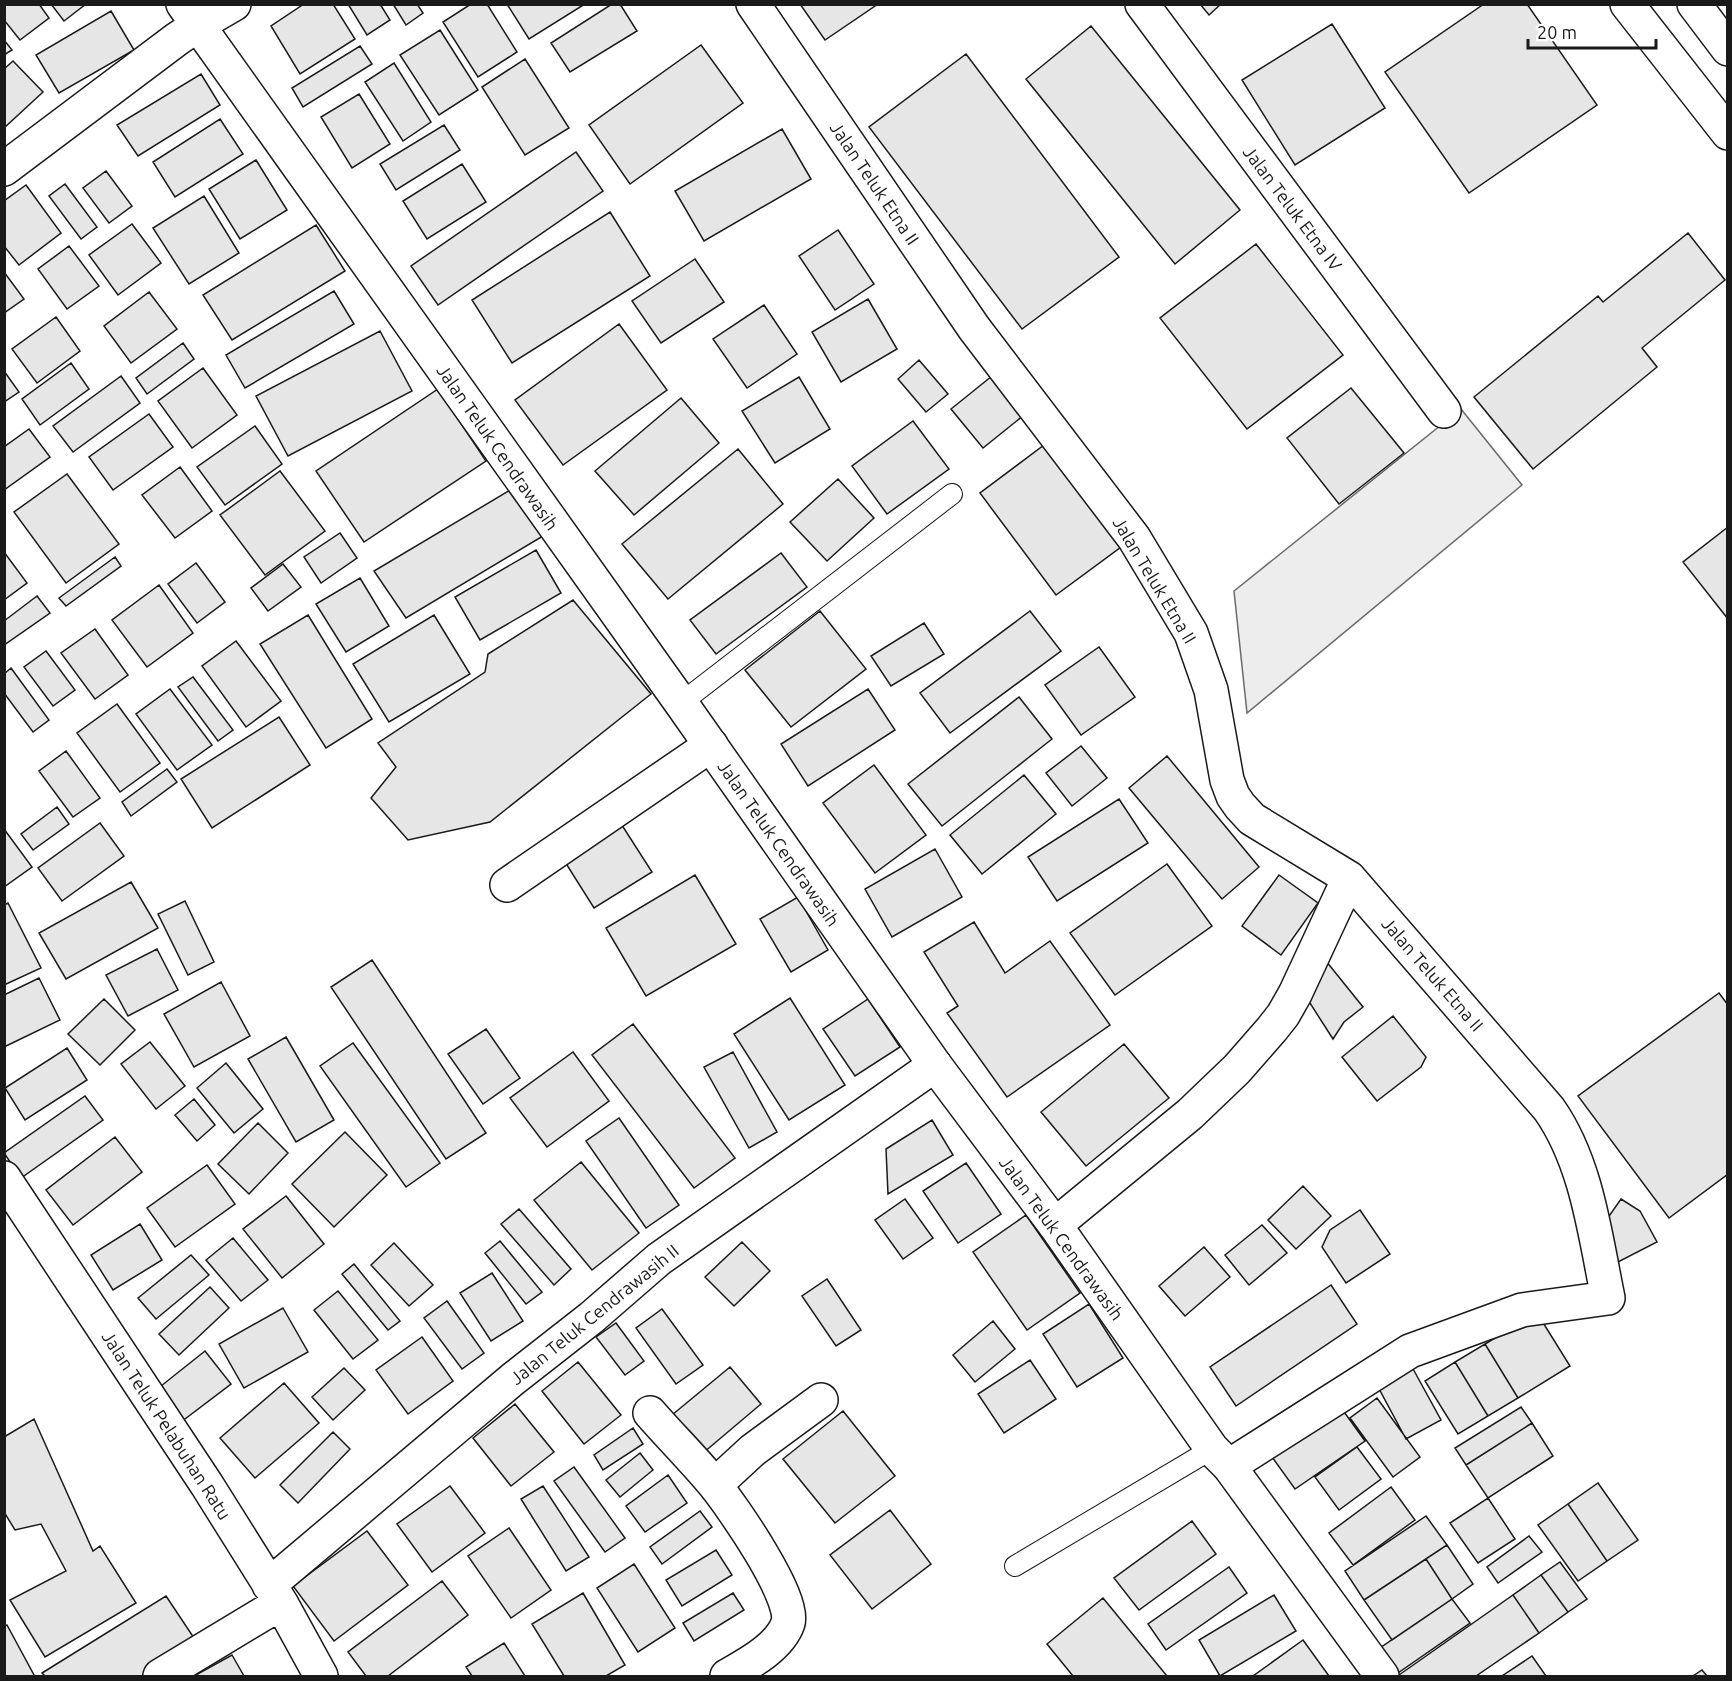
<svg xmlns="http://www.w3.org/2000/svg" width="1732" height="1681" font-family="Ubuntu,sans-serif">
<rect width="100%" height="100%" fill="#fff"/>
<path fill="#ededed" stroke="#6a6a6a" stroke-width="1.5" d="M1461 409 1522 485 1247 713 1234 591Z"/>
<path fill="#e6e6e6" stroke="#1a1a1a" stroke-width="1.5" d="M4 4H39L49 18 20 40 4 20Z
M51 4H86L64 21Z
M304 4H333L355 39 300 74 271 26Z
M348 4H380L390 20 367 35Z
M393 4H417L423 13 406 25Z
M471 4H487L517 52 478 77 443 22Z
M507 4H585L529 39Z
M612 4H620L637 31 570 72 551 43Z
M800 4H878L825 40Z
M1200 4H1221L1209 15Z
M1484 4H1527L1597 105 1469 193 1385 72Z
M111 11 134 50 59 93 36 55Z
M1332 24 1385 108 1295 165 1242 80Z
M1091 26 1240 210 1175 264 1026 79Z
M440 30 478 90 439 115 400 55Z
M4 40 12 50 4 55Z
M701 45 743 103 630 184 589 125Z
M360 46 372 64 303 107 292 88Z
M966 54 1119 257 1022 329 869 127Z
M525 59 569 128 525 155 482 87Z
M13 61 43 92 4 128V69Z
M394 63 431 122 403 141 365 82Z
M201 74 220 105 138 156 117 125Z
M359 94 390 144 352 168 321 117Z
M220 119 243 154 175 197 153 162Z
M444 125 460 150 396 190 380 164Z
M782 129 811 179 704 241 675 191Z
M576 152 603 191 438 305 411 266Z
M256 160 287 210 240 239 209 189Z
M462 164 486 202 427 239 403 201Z
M106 171 132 206 109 223 83 188Z
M65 184 97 227 81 239 49 196Z
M26 185 61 233 19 265 4 246V201Z
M204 196 239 253 189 284 153 228Z
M610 212 650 276 512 363 472 300Z
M132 224 161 263 118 295 89 255Z
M316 225 345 271 232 340 203 295Z
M838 230 874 284 835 310 799 256Z
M1688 233 1725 280 1642 348 1657 367 1533 469 1474 397 1598 296 1603 302Z
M1256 244 1343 355 1247 429 1160 318Z
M69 246 99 286 67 309 38 269Z
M695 259 724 302 661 343 632 301Z
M4 272 24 299 4 313Z
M334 291 354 324 245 388 226 355Z
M149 292 177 329 131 363 104 326Z
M868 299 897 349 841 382 812 332Z
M764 305 797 354 747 388 713 339Z
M56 317 80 351 37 383 12 349Z
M619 324 667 390 563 465 515 400Z
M380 331 412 391 288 456 256 396Z
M183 343 194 359 147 394 136 378Z
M919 360 948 394 926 412 898 379Z
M71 363 89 389 40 425 22 399Z
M203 368 237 415 192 448 158 401Z
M4 371 19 392 4 402Z
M997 372 1029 411 983 448 951 409Z
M121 376 140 403 73 452 53 426Z
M799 377 830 429 775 463 742 411Z
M1351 388 1404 453 1339 504 1287 438Z
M438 389 486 461 364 542 316 471Z
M681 398 719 443 634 515 595 471Z
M149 414 173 447 113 490 89 457Z
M913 421 949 469 887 514 852 466Z
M255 426 282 464 225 505 197 467Z
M29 429 50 457 4 490V447Z
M1044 445 1121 547 1056 595 980 493Z
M738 449 783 504 668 599 622 544Z
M180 467 212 511 175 538 142 495Z
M280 471 325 531 265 575 220 515Z
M67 474 119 544 66 583 14 512Z
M838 479 874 518 827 561 790 522Z
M512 489 548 533 406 618 374 571Z
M1728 527V619L1683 562Z
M340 533 357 558 321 583 304 557Z
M536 550 561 593 480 640 455 597Z
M4 552 27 583 4 600Z
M781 553 807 587 716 654 690 620Z
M115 557 121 566 66 606 59 598Z
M196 563 225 602 197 623 168 584Z
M283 564 301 587 268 611 251 588Z
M360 578 389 626 346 652 316 604Z
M159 585 193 633 147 667 112 620Z
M37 596 50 613 4 645V621Z
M573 600 651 694 490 822 408 840 371 798 396 767 378 743 485 672 488 654Z
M820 611 866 669 791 727 745 670Z
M1030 611 1061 651 950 733 920 693Z
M308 615 372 719 326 748 260 644Z
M434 615 470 674 389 722 353 664Z
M924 623 944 654 891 686 871 656Z
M95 629 128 675 95 699 61 653Z
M236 641 281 701 246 727 202 666Z
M1099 647 1135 697 1081 735 1045 685Z
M46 651 75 690 53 706 24 667Z
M11 668 49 720 33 732 4 693V674Z
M193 677 233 730 218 741 178 687Z
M170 689 212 745 177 770 136 714Z
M868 689 895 730 808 786 781 744Z
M1019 697 1052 739 942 826 908 784Z
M117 704 160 763 120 792 77 733Z
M279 717 310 765 212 828 181 779Z
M1081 746 1107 778 1072 806 1046 773Z
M66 751 100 798 73 817 39 771Z
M1167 756 1259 867 1222 899 1129 788Z
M874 765 926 835 875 873 823 803Z
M167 769 177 782 131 816 122 802Z
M1024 775 1056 814 982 874 950 835Z
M1119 799 1148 843 1057 901 1028 857Z
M57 807 69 824 33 850 21 834Z
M618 819 652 872 594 908 560 854Z
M100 823 124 856 62 901 38 868Z
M4 829 32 867 4 887Z
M935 849 962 897 892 937 865 889Z
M1167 864 1212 926 1115 995 1070 933Z
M695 875 736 944 646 996 606 928Z
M1279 875 1318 903 1281 955 1242 926Z
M131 882 158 928 66 979 39 933Z
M798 897 828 950 791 972 760 919Z
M185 901 214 962 188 975 158 914Z
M8 903 41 968 4 985V905Z
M974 922 1005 973 1050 941 1110 1025 1007 1097 947 1013 958 1006 924 952Z
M157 949 178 990 128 1016 106 975Z
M372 960 486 1133 446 1159 331 987Z
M1326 961 1363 1007 1344 1022 1333 1039 1308 1000Z
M39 978 60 1020 4 1047V995Z
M221 982 250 1036 194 1067 164 1014Z
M1719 993 1728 1005V1174L1669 1218 1578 1096Z
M790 998 845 1085 789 1120 734 1034Z
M104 999 135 1030 100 1065 68 1034Z
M868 999 900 1047 855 1076 823 1029Z
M1393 1016 1426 1057 1421 1067 1377 1101 1342 1057Z
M633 1024 735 1158 694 1188 592 1055Z
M486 1029 520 1078 483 1104 448 1054Z
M286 1037 334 1120 296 1142 248 1059Z
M150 1042 185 1086 156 1109 121 1064Z
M353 1043 440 1163 406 1187 320 1066Z
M1124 1044 1169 1098 1086 1166 1041 1112Z
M67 1048 87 1080 25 1120 5 1088Z
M573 1052 609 1101 547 1147 510 1098Z
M733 1052 777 1132 749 1148 704 1067Z
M226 1063 263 1109 234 1133 197 1088Z
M85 1096 103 1120 21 1178 4 1153Z
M194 1099 215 1125 197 1141 175 1115Z
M619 1118 679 1205 646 1228 586 1141Z
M932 1120 953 1155 888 1194 886 1149Z
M258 1123 288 1153 249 1194 218 1164Z
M345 1132 387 1175 334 1227 292 1184Z
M115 1137 142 1172 73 1225 46 1190Z
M581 1162 639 1233 592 1270 534 1200Z
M966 1163 1001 1214 958 1243 923 1191Z
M207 1165 235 1204 175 1247 147 1208Z
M1303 1186 1331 1216 1296 1249 1268 1220Z
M286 1196 324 1244 282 1278 243 1229Z
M905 1199 933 1238 903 1259 875 1220Z
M1621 1199 1640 1211 1657 1242 1618 1262 1600 1229Z
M519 1209 571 1269 554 1285 501 1224Z
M1360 1210 1390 1254 1346 1283 1322 1247 1330 1230Z
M1026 1215 1080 1293 1027 1330 973 1252Z
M140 1224 162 1260 113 1290 91 1255Z
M1262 1225 1287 1253 1249 1285 1225 1255Z
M233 1238 268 1280 241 1301 206 1260Z
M500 1241 542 1292 526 1304 485 1253Z
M742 1242 770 1271 734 1306 705 1277Z
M394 1243 433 1285 409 1306 371 1265Z
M1204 1247 1230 1277 1185 1316 1159 1286Z
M191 1255 209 1275 156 1319 138 1298Z
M354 1264 400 1321 388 1330 342 1274Z
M492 1273 523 1321 491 1341 460 1293Z
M827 1279 861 1330 836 1346 802 1296Z
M1331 1285 1357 1324 1236 1406 1210 1367Z
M210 1287 229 1308 179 1355 159 1334Z
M338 1291 378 1340 353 1359 314 1310Z
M447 1301 484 1353 462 1369 424 1318Z
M1089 1304 1123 1358 1077 1387 1043 1334Z
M283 1308 308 1352 244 1388 219 1344Z
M662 1309 703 1365 676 1384 636 1328Z
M1537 1313 1570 1366 1518 1398 1485 1344Z
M993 1321 1015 1349 975 1382 953 1355Z
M616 1323 644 1361 625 1375 596 1337Z
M422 1337 453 1381 408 1414 376 1370Z
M1485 1344 1518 1398 1488 1416 1455 1362Z
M205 1351 231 1384 181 1422 156 1390Z
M1030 1360 1056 1399 1004 1433 978 1394Z
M578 1362 621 1415 584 1444 542 1391Z
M1455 1362 1488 1416 1458 1434 1425 1381Z
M730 1367 761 1404 703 1453 672 1415Z
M1412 1367 1441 1420 1406 1439 1377 1385Z
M344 1368 365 1390 333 1420 312 1397Z
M284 1383 319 1423 255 1478 220 1438Z
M1377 1398 1420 1457 1393 1477 1350 1418Z
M515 1404 554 1452 511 1486 473 1438Z
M1521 1407 1532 1423 1466 1465 1455 1448Z
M1342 1409 1365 1441 1295 1489 1272 1457Z
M843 1411 895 1476 835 1523 783 1459Z
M34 1419 93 1551 100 1546 136 1603 45 1657 10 1600 66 1571 41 1524 15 1530 4 1512V1437Z
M1532 1423 1553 1456 1488 1498 1466 1465Z
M633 1428 643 1444 603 1470 594 1455Z
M333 1432 350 1449 298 1503 280 1485Z
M1357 1447 1381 1479 1339 1510 1315 1477Z
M640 1453 653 1470 620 1497 606 1480Z
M574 1467 625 1538 605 1552 554 1481Z
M668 1475 687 1503 645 1532 626 1506Z
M1598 1483 1638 1540 1607 1561 1568 1504Z
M450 1486 485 1533 432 1572 397 1524Z
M543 1486 589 1557 566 1571 521 1499Z
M1391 1487 1415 1520 1353 1565 1329 1533Z
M1488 1498 1515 1539 1478 1563 1450 1523Z
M1568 1504 1607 1561 1578 1581 1538 1525Z
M890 1510 931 1564 872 1609 830 1555Z
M700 1511 712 1527 662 1564 650 1547Z
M1426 1516 1447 1545 1364 1600 1345 1571Z
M1192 1521 1216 1554 1139 1610 1114 1578Z
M509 1528 551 1590 511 1618 468 1556Z
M367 1531 408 1585 334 1641 293 1586Z
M1529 1536 1542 1552 1498 1583 1487 1567Z
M1447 1545 1473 1584 1452 1599 1426 1559Z
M716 1550 732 1575 682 1606 666 1580Z
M1426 1559 1452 1599 1392 1640 1364 1600Z
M1560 1562 1587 1599 1568 1612 1541 1575Z
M634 1564 675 1628 638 1652 597 1588Z
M1229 1567 1247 1593 1166 1650 1148 1624Z
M1541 1575 1568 1612 1539 1633 1513 1595Z
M442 1581 468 1615 388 1676H366L348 1652Z
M583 1593 625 1665 606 1676H564L532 1624Z
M733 1593 744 1610 694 1641 683 1623Z
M1274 1595 1296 1631 1220 1676 1199 1640Z
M1513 1595 1539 1633 1476 1676H1400L1399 1675Z
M166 1596 198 1644 143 1676H45L42 1673Z
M1103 1598 1167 1676H1073L1047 1644Z
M1452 1599 1470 1623 1395 1675 1377 1650Z
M7 1625 34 1675 32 1676H4V1627Z
M1303 1640 1329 1676H1253Z
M504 1643 525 1676H472L466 1667Z
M232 1655 244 1676H194Z
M1532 1656 1546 1676H1502Z
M1702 1670 1707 1676H1693Z"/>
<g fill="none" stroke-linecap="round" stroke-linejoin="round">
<g stroke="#1a1a1a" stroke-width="22">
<path id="lane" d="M681 703 952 494
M1015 1566 1212 1449"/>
</g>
<g stroke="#1a1a1a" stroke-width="36">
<path id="street" d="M753 4 974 328 1134 538 1191 633 1211 690 1227 780 1233 796 1240 806 1252 819 1349 878 1549 1109C1587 1163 1595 1235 1608 1298L1522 1310 1410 1351 1229 1466
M1142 4 1444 411
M4 169 177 39 198 25 234 4
M507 885 711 745
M4 1178 207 1485 281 1603 321 1676
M1055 1225 1190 1114 1237 1069 1272 1029 1283 1015 1295 994 1349 878
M650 1413C671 1437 694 1460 714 1484 732 1506 796 1598 788 1623 780 1647 748 1664 727 1676
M715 1485 753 1450 821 1400
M269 1585 513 1379 591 1318 659 1259 935 1065
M160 1676 281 1603"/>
</g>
<g stroke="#1a1a1a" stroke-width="36">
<path id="secondary" d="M183 4 681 703 935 1065 1055 1225 1212 1449 1229 1466 1382 1676"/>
</g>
<g stroke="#1a1a1a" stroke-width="36">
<path id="highway" d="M1627 4 1728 133
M1694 4 1728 49"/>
</g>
<use href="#lane" stroke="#fff" stroke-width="20"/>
<use href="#street" stroke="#fff" stroke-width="33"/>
<use href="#secondary" stroke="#fff" stroke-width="33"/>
<use href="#highway" stroke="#fff" stroke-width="33"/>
</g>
<g text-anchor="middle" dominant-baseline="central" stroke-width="4.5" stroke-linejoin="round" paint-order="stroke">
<g font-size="18" fill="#1a1a1a" stroke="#fff">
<text transform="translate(875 183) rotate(56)">Jalan Teluk Etna II</text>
<text transform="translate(1293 208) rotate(53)">Jalan Teluk Etna IV</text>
<text transform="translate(498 447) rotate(55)">Jalan Teluk Cendrawasih</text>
<text transform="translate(1155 580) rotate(59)">Jalan Teluk Etna II</text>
<text transform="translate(779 843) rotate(55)">Jalan Teluk Cendrawasih</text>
<text transform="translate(1433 974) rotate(49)">Jalan Teluk Etna II</text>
<text transform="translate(1062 1238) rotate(54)">Jalan Teluk Cendrawasih</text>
<text transform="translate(594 1314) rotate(-39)">Jalan Teluk Cendrawasih II</text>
<text transform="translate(167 1425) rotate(57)">Jalan Teluk Pelabuhan Ratu</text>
</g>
</g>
<rect width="1732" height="1681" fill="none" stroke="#1a1a1a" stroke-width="12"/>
<path d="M1528 39v9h128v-9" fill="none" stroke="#1a1a1a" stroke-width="3"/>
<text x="1537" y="39" font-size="18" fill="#1a1a1a" stroke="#ffffff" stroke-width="4.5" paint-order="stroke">20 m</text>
</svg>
